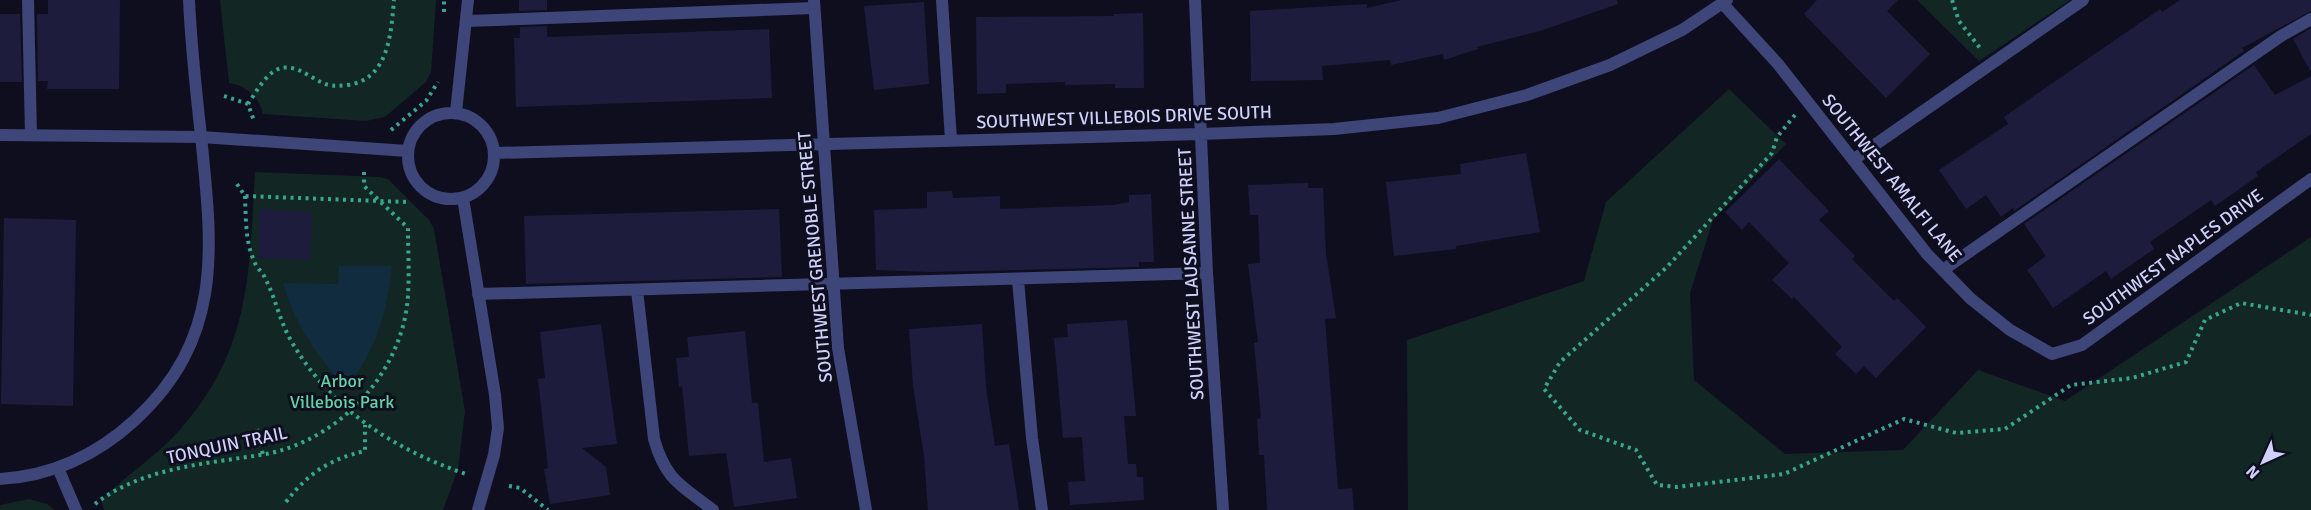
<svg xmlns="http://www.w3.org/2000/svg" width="2311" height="510" font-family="Signika,sans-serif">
<rect width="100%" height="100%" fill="#0e0e1e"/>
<path fill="#122723" d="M220 0H436L431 72 426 82 385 117 366 121 263 114C260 98 246 85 229 83Z
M1917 0H2070L1979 61Z
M1729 89 1786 144 1713 220 1690 293 1694 380 1785 454 1903 450 1978 370 2065 401 2311 237V510H1408L1407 340 1584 281 1606 202Z
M255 172 380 177 388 179 429 220 434 229 465 411 458 469 443 510H104L101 500C125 476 154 458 177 433 251 351 249 276 255 172Z
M29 499 47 504 55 510H0V505Z"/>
<path fill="#112b3f" d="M339 266H392C387 312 376 352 346 388 318 357 294 324 283 283L338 284Z"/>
<path fill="#1d1c3d" d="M48 0H120L119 89H47L48 81H38L37 14H48Z
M519 0H547V10L519 11Z
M1401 0H1617L1618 4 1540 31 1477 47 1478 49 1444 60 1443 54 1391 65 1390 60 1322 66 1323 80 1251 81 1250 11 1367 4V8Z
M1817 0H1898L1887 11 1930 54 1886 98 1804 14Z
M2180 0H2311V11L2242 48 2244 51 2014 211 2013 208 2001 217 1986 195 1966 209 1939 170 2008 124 2004 117 2041 91 2160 9 2162 12Z
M924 2 929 84 874 90 864 6Z
M1143 13 1144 88H1115V84L1065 85V82L1006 84V93L977 94 976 17 1114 16V14Z
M0 14H20L22 82H0Z
M547 26V37L769 29 772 98 516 107 514 38H520V27Z
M2311 28V72L2293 39Z
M2254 65 2275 95 2311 76V134L2256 172 2258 176 2215 206 2211 200 2150 242 2154 249 2111 279 2106 271 2053 308 2027 270 2046 256 2024 224Z
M1526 153 1540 232 1456 246V249L1394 256 1386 182 1461 174 1460 164Z
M1779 159 1829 211 1819 220 1855 256 1852 259 1894 301 1897 298 1926 327 1876 378 1864 366 1856 374 1835 354 1842 347 1794 297 1792 299 1772 280 1789 263 1749 222 1742 230 1725 212Z
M1308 183V188H1323L1326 254 1336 318 1325 319 1338 489 1352 488 1354 510H1267L1264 455H1259L1257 419 1261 418 1254 343 1258 342 1248 264 1260 263 1258 215H1250L1248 185Z
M952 191 953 198 1000 196V209L1113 205 1129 202V195L1151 194 1154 262H1139V267L930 272 876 270 874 210 927 208V192Z
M259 209 312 212 310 260 258 258Z
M779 209 782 277 526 284 524 216Z
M4 218 76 220 73 406 1 404Z
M1127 320 1136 416H1124L1128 464H1136L1137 477H1143L1144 500 1070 505 1068 482 1085 481 1082 437 1063 438 1054 338 1068 337 1067 324Z
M601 324 617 444 582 448 606 467 610 495 550 504 544 469 548 468 538 379 545 378 540 332Z
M982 324 986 387 995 446 1009 444 1019 510H928L924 456 913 386 909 329Z
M745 331 752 403H758L764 462 791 458 797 498 734 507 726 453 689 456 682 386 679 387 676 358 689 357 687 337Z"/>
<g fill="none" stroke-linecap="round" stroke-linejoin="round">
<path stroke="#38a68d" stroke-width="4" stroke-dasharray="3 4.5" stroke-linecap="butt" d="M1952 0 1959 21 1980 48
M444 12V0
M224 96 248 104 254 121
M248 104C256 92 265 75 278 69 294 63 308 76 321 82 330 87 338 86 348 85 389 79 391 33 394 0
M1795 115 1777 137 1772 153 1666 268 1560 362 1544 389 1580 430 1636 450 1657 485 1677 487 1784 474 1904 419 1956 433 2005 429 2071 385 2132 378 2186 362 2205 320 2241 303 2311 315
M391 130 426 101 438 82
M237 184 245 196 407 202
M245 196C246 219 245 242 255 263 257 269 263 272 265 278 275 297 279 318 289 337 328 408 394 450 469 475
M257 429 263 455
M509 486 520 488 548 510
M286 502C308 473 330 459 365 451V425
M95 504C141 468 204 464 260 455 333 444 397 380 407 306 410 280 408 253 408 228L364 186V168"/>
<path stroke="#3d4579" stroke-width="12" d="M28 0 31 135
M942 0 951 140
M467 21 814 8
M1943 270 2281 36 2311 19
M1018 280 1032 438 1042 510
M637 290 654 439C666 481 681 485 713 510
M478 294 1207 273"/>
<path stroke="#3d4579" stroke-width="12" d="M814 0 838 348 866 510
M1195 0 1207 273 1223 510
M1723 4 1778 64 1927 254 1971 299 2010 330 2052 354 2082 345 2311 179
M456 112 468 0
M408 156a43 43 0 1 1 86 0a43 43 0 1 1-86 0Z
M0 135 201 137 408 151
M495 153 1201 134 1334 129 1438 118 1527 95 1610 65 1682 30 1727 0
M1853 160 2083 0
M463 198 495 395 498 428 494 455 478 510
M58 468 76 510"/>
<path stroke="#3d4579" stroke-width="12" d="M0 479C51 476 97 455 135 420 225 337 212 246 201 136 196 91 191 45 189 0"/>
</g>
<g text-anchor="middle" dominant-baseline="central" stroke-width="6" stroke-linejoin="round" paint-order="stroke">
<g font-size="18" fill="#cfd1fb" stroke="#0e0e1e">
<text transform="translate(1124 117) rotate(-2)">SOUTHWEST VILLEBOIS DRIVE SOUTH</text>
<text transform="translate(1892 178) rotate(51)">SOUTHWEST AMALFI LANE</text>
<text transform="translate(815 257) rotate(-95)">SOUTHWEST GRENOBLE STREET</text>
<text transform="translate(2173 257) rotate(-36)">SOUTHWEST NAPLES DRIVE</text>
<text transform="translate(1191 274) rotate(-93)">SOUTHWEST LAUSANNE STREET</text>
<text transform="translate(227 445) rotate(-12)">TONQUIN TRAIL</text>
</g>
<g font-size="18" fill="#63d3a5" stroke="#0e0e1e">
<text x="342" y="381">Arbor<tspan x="342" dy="21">Villebois Park</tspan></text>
</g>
</g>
<g transform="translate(2263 462) rotate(225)" stroke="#0e0e1e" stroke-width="4.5" paint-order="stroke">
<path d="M0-4.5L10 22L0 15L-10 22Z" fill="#cfd1fb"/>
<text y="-9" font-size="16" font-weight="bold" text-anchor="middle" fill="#cfd1fb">N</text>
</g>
</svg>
